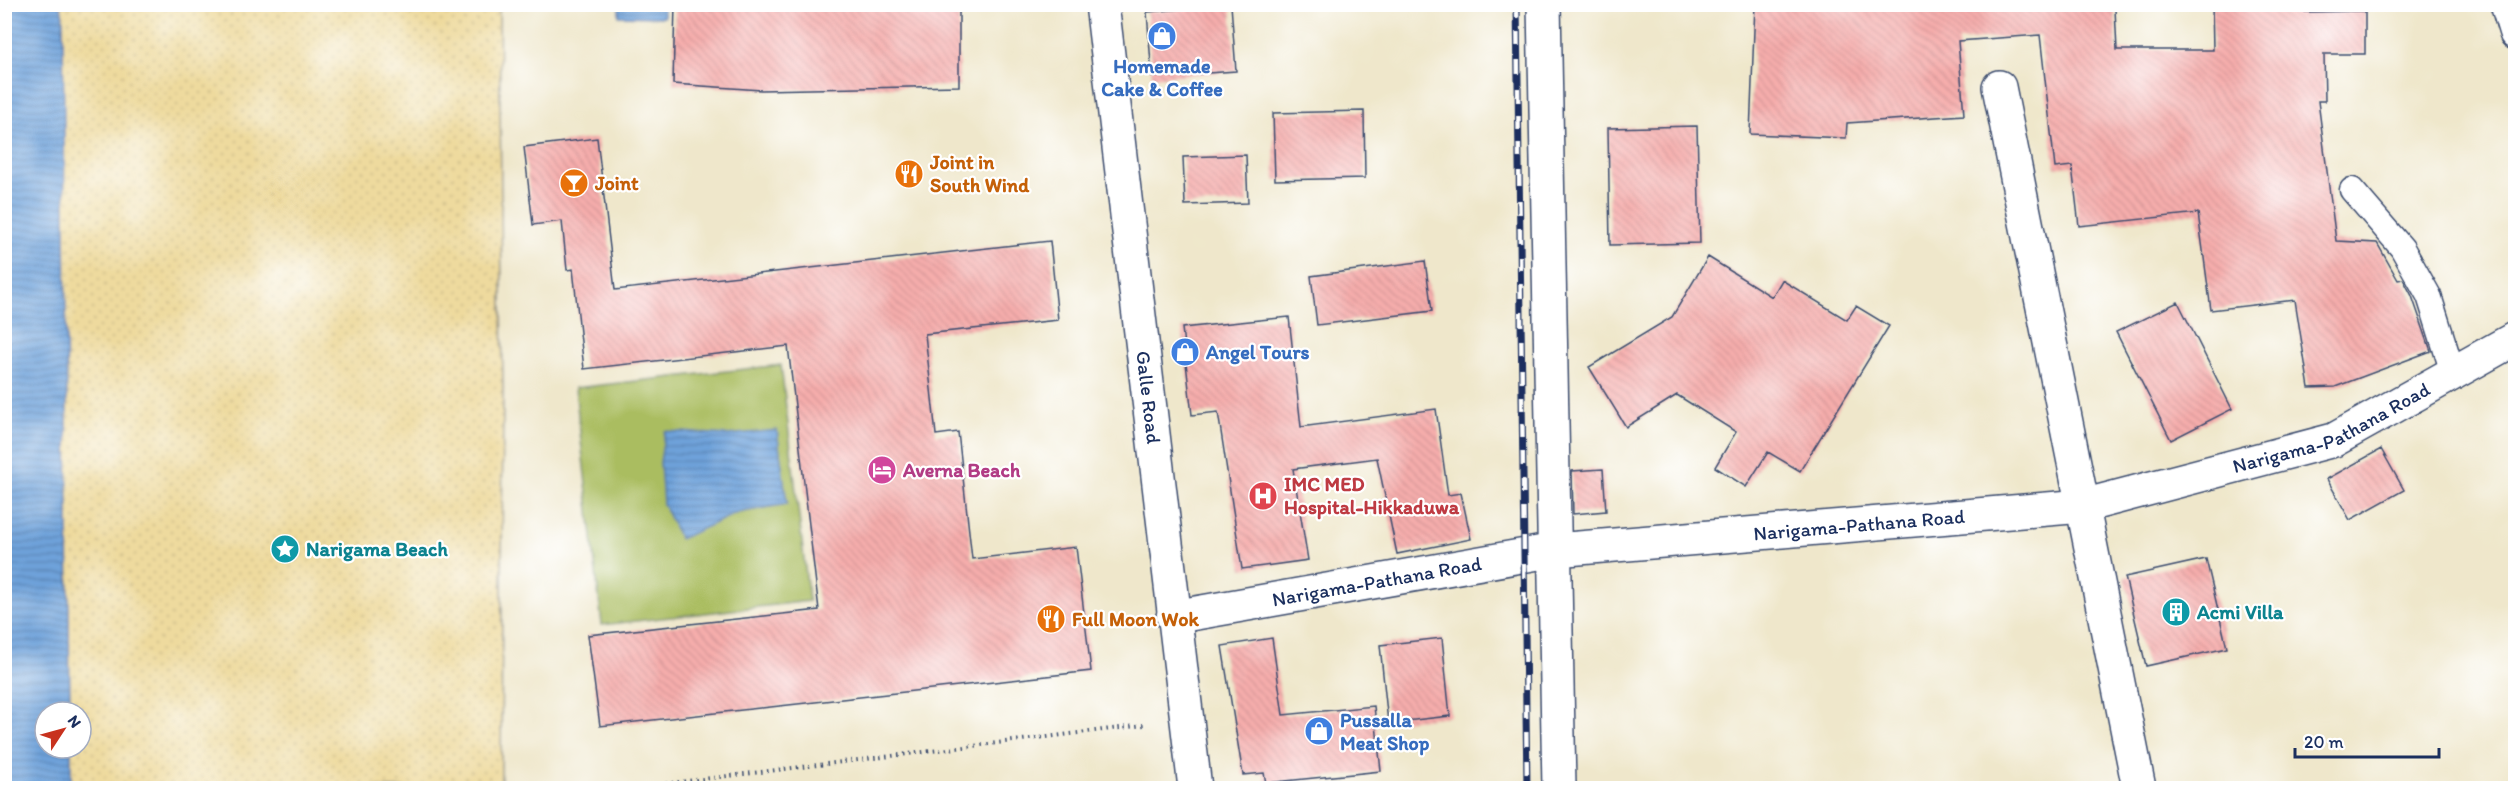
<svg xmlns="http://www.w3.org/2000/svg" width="2520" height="793" font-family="Itim,sans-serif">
<defs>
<pattern id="sand-dots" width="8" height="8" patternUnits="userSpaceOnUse" patternTransform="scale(1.5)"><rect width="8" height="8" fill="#eeda9e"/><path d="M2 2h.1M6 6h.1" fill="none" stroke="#ccbb8a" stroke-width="1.8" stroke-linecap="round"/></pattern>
<pattern id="water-rules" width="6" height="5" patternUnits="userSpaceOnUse" patternTransform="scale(1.5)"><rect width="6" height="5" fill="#6ea2da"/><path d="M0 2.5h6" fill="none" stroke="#5a84b4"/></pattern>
<pattern id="building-back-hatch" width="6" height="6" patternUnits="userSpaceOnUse" patternTransform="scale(1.5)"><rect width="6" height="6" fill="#f6adac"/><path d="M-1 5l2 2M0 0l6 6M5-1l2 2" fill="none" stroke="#d29596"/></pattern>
</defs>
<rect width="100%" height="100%" fill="#fff"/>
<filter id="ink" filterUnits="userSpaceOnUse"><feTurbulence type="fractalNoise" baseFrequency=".0167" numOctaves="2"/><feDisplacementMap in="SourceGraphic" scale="12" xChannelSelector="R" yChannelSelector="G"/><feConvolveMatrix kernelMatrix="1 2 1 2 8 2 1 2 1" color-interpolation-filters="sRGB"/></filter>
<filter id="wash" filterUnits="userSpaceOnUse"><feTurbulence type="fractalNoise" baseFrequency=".008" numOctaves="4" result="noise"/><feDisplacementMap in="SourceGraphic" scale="24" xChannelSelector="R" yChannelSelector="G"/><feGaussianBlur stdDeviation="1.35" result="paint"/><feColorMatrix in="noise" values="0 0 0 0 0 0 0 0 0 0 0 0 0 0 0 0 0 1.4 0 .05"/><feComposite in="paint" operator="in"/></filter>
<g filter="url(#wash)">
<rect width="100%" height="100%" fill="#efe7cb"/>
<path fill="#aabd61" stroke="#627660" stroke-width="1.5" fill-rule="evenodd" d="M781 365 809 601 602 625 575 388ZM777 431 787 504 737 513 680 538 663 504 728 435Z"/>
<path fill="url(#sand-dots)" stroke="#84847e" stroke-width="1.5" d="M61 5H499L503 387 501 788H71V748H81V712H70Z"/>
<path fill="url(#water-rules)" stroke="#44689c" stroke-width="1.5" d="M5 4 61 5 63 18 70 712H45V748H71V788H5Z
M619 5H664V17L619 16Z
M777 430 787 504 737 513 680 539 663 504 660 462 665 431 728 435Z"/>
<g id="blocks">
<path fill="url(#building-back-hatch)" d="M675 4H959V86L761 90 673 84Z
M1755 4H2091L2092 8 2115 9 2117 50H2213L2212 4H2305V12L2365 11V54H2324L2325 101H2318L2336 241 2377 243 2398 280 2403 279 2412 296 2431 351 2335 387 2309 388 2295 300 2211 310 2198 213 2079 226 2072 166 2055 168 2040 35 1958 41 1964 115 1847 123 1846 138 1750 134Z
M1231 5 1236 71 1152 77 1147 12Z
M1364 111 1365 178 1275 180 1273 113Z
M1697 126 1700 243 1610 245 1608 128Z
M597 138 615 290 1050 241 1058 320 925 334 936 435 958 432 972 559 1076 547 1091 671 600 726 588 635 819 610 788 346 584 369 573 269 567 270 562 221 533 225 524 147Z
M1246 155 1248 203 1185 205 1183 157Z
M1708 257 1772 297 1782 280 1847 320 1856 306 1889 326 1800 471 1768 452 1746 487 1715 467 1736 432 1677 395 1626 427 1589 367 1672 317Z
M1425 261 1432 311 1317 325 1311 276Z
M2178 302 2232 409 2171 440 2116 332Z
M1289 317 1301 427 1436 409 1448 495 1461 493 1471 539 1397 554 1377 458 1293 469 1308 560 1242 569 1218 412 1192 415 1182 328Z
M2381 449 2404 490 2350 520 2327 479Z
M1603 469 1606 511 1573 514 1572 471Z
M2206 559 2227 648 2146 666 2125 577Z
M1272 638 1283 715 1374 706 1381 771 1266 783 1264 773 1243 775 1222 646Z
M1442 638 1450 716 1388 723 1380 645Z"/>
</g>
</g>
<g filter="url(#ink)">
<use href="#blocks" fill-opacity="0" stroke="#3b4b6e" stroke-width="1.5"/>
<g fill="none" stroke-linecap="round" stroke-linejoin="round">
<g stroke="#3b4b6e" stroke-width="27">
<path id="service" d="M2352 190 2402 248 2429 296 2453 373"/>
</g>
<g stroke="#3b4b6e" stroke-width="36">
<path id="minor" d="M1544 4 1559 788
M2507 4 2516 33
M1999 87 2139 788"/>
</g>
<g stroke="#3b4b6e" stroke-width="36">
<g id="tertiary">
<path id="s1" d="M1173 617 1555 550 2083 506 2334 440 2516 338"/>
</g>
</g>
<g stroke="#3b4b6e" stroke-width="36">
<g id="trunk">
<path id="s2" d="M1102 4 1195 788"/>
</g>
</g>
<path stroke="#3b4b6e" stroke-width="4" stroke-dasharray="1.5 4.5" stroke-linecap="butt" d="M630 788 1144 725"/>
<use href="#service" stroke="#fff" stroke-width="24"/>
<use href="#minor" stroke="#fff" stroke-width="33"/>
<use href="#tertiary" stroke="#fff" stroke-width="33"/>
<use href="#trunk" stroke="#fff" stroke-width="33"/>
<g stroke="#1b2f5e" stroke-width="7">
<path id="rail" d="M1517 4 1527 788"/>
</g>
<use href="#rail" stroke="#fff" stroke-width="4.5" stroke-dasharray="14" stroke-linecap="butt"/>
</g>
</g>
<defs>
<g id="shop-disc" transform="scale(1.5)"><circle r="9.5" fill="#3f7fe0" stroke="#fff"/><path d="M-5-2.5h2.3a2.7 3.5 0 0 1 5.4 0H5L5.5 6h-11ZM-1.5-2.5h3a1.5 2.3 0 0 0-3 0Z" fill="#fff"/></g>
<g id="restaurant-disc" transform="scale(1.5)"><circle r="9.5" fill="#e8710a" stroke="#fff"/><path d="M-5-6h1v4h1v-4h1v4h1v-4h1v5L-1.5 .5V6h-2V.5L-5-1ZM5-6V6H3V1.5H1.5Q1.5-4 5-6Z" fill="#fff"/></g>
<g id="bar-disc" transform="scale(1.5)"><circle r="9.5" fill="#e8710a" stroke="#fff"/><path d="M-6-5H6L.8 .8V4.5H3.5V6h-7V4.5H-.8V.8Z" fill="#fff"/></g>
<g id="hotel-disc" transform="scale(1.5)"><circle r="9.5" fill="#d1479c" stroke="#fff"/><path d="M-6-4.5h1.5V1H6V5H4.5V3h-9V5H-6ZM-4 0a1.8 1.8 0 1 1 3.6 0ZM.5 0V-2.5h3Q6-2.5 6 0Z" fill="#fff"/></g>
<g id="hospital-disc" transform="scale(1.5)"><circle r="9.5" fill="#e0444e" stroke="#fff"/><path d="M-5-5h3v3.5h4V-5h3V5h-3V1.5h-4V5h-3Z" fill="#fff"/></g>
<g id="sight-disc" transform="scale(1.5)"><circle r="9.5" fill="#0f9aa8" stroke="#fff"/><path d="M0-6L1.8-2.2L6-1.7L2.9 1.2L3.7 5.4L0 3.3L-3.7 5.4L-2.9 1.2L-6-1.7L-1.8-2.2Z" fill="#fff"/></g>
<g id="building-disc" transform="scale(1.5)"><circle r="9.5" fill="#0f9aa8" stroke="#fff"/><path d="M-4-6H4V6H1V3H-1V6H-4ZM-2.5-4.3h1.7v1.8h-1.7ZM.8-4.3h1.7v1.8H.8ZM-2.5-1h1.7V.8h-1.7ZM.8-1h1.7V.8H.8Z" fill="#fff"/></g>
</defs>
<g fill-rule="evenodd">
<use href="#shop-disc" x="1162" y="36"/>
<use href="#restaurant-disc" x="909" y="174"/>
<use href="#bar-disc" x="574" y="183"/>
<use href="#shop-disc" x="1185" y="352"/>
<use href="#hotel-disc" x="882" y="470"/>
<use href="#hospital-disc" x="1263" y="496"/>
<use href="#sight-disc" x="285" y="549"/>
<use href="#building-disc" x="2176" y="612"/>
<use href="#restaurant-disc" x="1051" y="619"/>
<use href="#shop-disc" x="1319" y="731"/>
</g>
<g text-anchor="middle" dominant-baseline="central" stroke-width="4.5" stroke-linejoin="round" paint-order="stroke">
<g font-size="20" font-weight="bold" fill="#366cbe" stroke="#fff" text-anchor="start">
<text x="1162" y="66" text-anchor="middle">Homemade<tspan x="1162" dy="23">Cake &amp; Coffee</tspan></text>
<text x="1206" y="352">Angel Tours</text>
<text x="1340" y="720">Pussalla<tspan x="1340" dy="23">Meat Shop</tspan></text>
</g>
<g font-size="20" font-weight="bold" fill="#c56008" stroke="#fff" text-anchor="start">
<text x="930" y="162">Joint in<tspan x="930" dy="23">South Wind</tspan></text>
<text x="595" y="183">Joint</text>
<text x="1072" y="619">Full Moon Wok</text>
</g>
<g font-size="20" fill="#1b2f5e" stroke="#fff">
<text stroke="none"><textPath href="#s2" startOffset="396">Galle Road</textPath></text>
<text stroke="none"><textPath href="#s1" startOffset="1179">Narigama-Pathana Road</textPath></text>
<text stroke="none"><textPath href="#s1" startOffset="693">Narigama-Pathana Road</textPath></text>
<text stroke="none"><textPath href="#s1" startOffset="207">Narigama-Pathana Road</textPath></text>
</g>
<g font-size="20" font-weight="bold" fill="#b23c85" stroke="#fff" text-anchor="start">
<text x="903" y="470">Averna Beach</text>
</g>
<g font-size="20" font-weight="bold" fill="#be3a42" stroke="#fff" text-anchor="start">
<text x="1284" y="484">IMC MED<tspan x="1284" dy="23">Hospital-Hikkaduwa</tspan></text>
</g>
<g font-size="20" font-weight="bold" fill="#0d838f" stroke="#fff" text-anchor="start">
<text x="306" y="549">Narigama Beach</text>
<text x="2197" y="612">Acmi Villa</text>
</g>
</g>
<rect width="2520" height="793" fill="none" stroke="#fff" stroke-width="24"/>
<g transform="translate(63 730) rotate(54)"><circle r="28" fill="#ffffff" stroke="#a4acbf" stroke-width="1.5"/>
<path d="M0-4.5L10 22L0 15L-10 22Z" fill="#c8321e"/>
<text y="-9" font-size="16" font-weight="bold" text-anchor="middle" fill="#1b2f5e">N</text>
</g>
<path d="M2295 748v9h144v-9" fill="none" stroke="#1b2f5e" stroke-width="3"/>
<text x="2304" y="748" font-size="18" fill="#1b2f5e" stroke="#ffffff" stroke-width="4.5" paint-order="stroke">20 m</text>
</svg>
